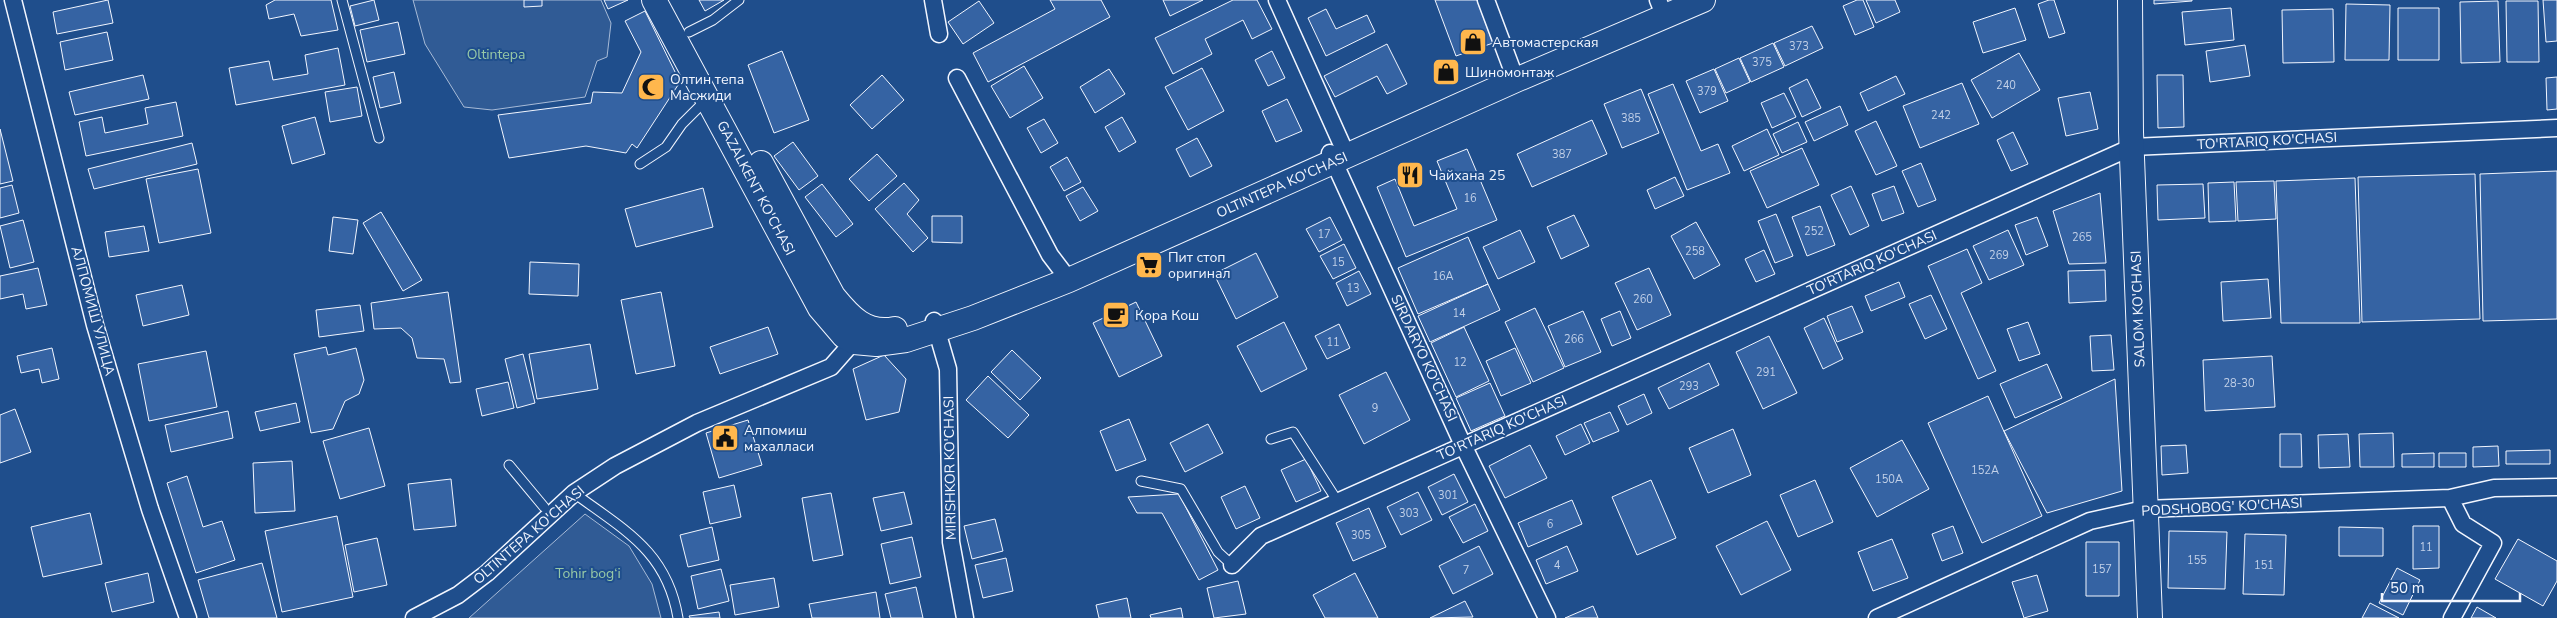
<svg xmlns="http://www.w3.org/2000/svg" width="2557" height="618" font-family="'Nunito Sans',sans-serif">
<rect width="100%" height="100%" fill="#1f4e8c"/>
<path fill="#305b95" stroke="#a8bbd7" d="M413 0H601L611 23 607 57 597 61 585 97 492 110 464 107 425 44Z
M585 514 629 546 652 584 661 618H469Z"/>
<path fill="#3563a3" stroke="#f2f6ff" d="M108 0 113 23 57 34 53 12Z
M275 0H331L338 30 301 36 294 14 269 19 266 5Z
M374 0 379 20 355 26 350 6Z
M524 0H542V6L524 7Z
M604 0H628L608 9Z
M699 0H724L705 11Z
M1050 0H1101L1110 17 988 82 973 53 1055 9Z
M1163 0H1203L1170 16Z
M1233 0H1257L1272 29 1252 39 1243 20 1205 39 1212 54 1173 74 1155 38Z
M1435 0H1477L1493 43 1456 56Z
M1857 0H1863L1874 27 1855 35 1843 6Z
M1866 0H1895L1900 12 1876 23Z
M2049 0H2054L2065 33 2049 38 2038 4Z
M2154 0H2192V1L2154 4Z
M2543 0H2557V41L2546 42Z
M979 1 994 23 963 44 948 22Z
M2498 1 2500 62 2461 63 2460 2Z
M2506 1H2538L2539 62H2507Z
M2346 4 2390 5 2389 60H2345Z
M2015 8 2026 40 1983 53 1973 22Z
M2231 8 2234 40 2185 45 2182 12Z
M2398 8H2439V60H2398Z
M1326 9 1336 29 1367 15 1375 32 1326 56 1308 18Z
M2333 9 2334 62 2283 63 2282 10Z
M645 11 680 82 637 148 632 144 626 153 586 146 509 158 498 115 591 103 593 92 622 93 641 52 625 21Z
M398 22 405 54 367 62 360 30Z
M1812 26 1823 48 1785 66 1774 43Z
M107 32 113 60 65 70 60 42Z
M1773 43 1784 67 1751 82 1740 58Z
M1387 44 1407 84 1387 94 1377 76 1335 97 1324 76Z
M2245 45 2250 76 2210 82 2206 51Z
M338 48 345 85 236 105 229 68 269 61 273 80 308 74 305 55Z
M782 51 809 120 774 133 748 65Z
M1272 51 1285 78 1268 86 1255 60Z
M2019 53 2040 90 1992 118 1971 80Z
M1739 58 1750 82 1726 93 1715 69Z
M1024 66 1043 98 1010 118 991 86Z
M1202 68 1224 111 1188 130 1165 87Z
M1109 69 1125 94 1095 113 1080 87Z
M1714 69 1728 101 1700 113 1686 81Z
M394 72 401 103 380 108 373 77Z
M143 75 149 99 75 115 69 92Z
M882 75 904 100 872 129 850 105Z
M2157 75H2183L2184 127 2158 128Z
M1896 76 1905 94 1868 111 1860 93Z
M2557 77V109L2547 110 2546 78Z
M1807 79 1821 108 1802 117 1789 88Z
M1962 83 1979 124 1920 148 1903 106Z
M1673 84 1701 151 1718 144 1730 173 1687 190 1648 94Z
M357 87 362 116 330 122 325 92Z
M1641 89 1659 133 1622 148 1604 104Z
M2090 92 2098 129 2066 136 2058 98Z
M1784 93 1796 117 1772 128 1761 103Z
M1287 99 1302 131 1276 142 1262 111Z
M176 102 183 136 86 156 79 122 102 117 105 133 148 124 145 108Z
M1840 106 1848 125 1814 141 1805 122Z
M315 117 325 154 292 164 282 126Z
M1122 117 1136 142 1119 152 1105 127Z
M1044 119 1058 143 1041 153 1027 128Z
M1592 120 1607 154 1532 187 1517 154Z
M1876 121 1897 166 1876 175 1855 131Z
M1798 122 1807 142 1782 153 1773 134Z
M0 129 13 181 0 184Z
M1767 129 1779 155 1744 171 1732 146Z
M2013 132 2028 164 2011 171 1997 140Z
M1197 138 1212 166 1190 177 1176 149Z
M793 142 818 176 799 190 774 156Z
M192 143 197 164 94 189 88 169Z
M1802 148 1819 185 1767 208 1750 171Z
M1467 149 1497 220 1406 257 1377 187 1395 179 1414 226 1457 209 1437 161Z
M877 154 897 176 869 201 849 179Z
M1067 157 1081 182 1064 191 1050 167Z
M1921 163 1936 200 1918 207 1902 171Z
M198 169 211 233 159 243 146 179Z
M2557 171V319L2483 321 2480 174Z
M2475 174 2480 319 2362 322 2358 177Z
M1675 177 1684 196 1655 209 1647 190Z
M2355 178 2360 323H2281L2276 181Z
M2274 181 2276 219 2238 221 2236 182Z
M2234 182 2236 221 2209 222 2208 183Z
M904 183 919 200 907 214 928 238 913 252 875 209Z
M822 184 853 224 836 237 805 197Z
M2203 184 2205 218 2158 220 2157 185Z
M12 185 19 213 0 218V188Z
M1851 186 1869 226 1850 235 1831 195Z
M1894 186 1904 213 1882 221 1872 194Z
M1083 187 1098 211 1080 221 1066 196Z
M703 188 713 227 636 247 625 209Z
M2100 193 2106 263 2069 264 2053 211Z
M1820 206 1835 245 1807 256 1792 217Z
M381 212 422 280 403 291 363 223Z
M1776 214 1793 256 1775 263 1758 221Z
M1574 215 1589 246 1561 259 1547 227Z
M932 216H962V243L932 242Z
M333 217 358 220 353 254 329 251Z
M1330 217 1342 240 1319 252 1306 229Z
M2037 217 2048 246 2026 255 2015 225Z
M23 220 34 262 10 268 0 226Z
M1696 222 1720 265 1694 279 1671 236Z
M144 226 149 251 109 257 105 232Z
M1520 230 1535 262 1498 279 1483 247Z
M2008 230 2024 265 1989 280 1973 246Z
M1468 237 1488 284 1418 314 1398 268Z
M1344 244 1356 268 1333 279 1320 256Z
M1967 249 1982 283 1961 293 1996 371 1978 379 1928 266Z
M1764 250 1775 274 1756 282 1745 259Z
M1256 253 1278 297 1236 319 1214 274Z
M530 262 579 264 578 296 529 294Z
M38 268 47 305 26 309 23 294 0 299V276Z
M1649 268 1671 315 1637 330 1615 283Z
M2105 270 2106 301 2069 303 2068 271Z
M1359 271 1371 294 1347 306 1336 283Z
M2268 279 2271 318 2223 321 2221 282Z
M1899 282 1905 297 1871 311 1865 296Z
M1488 284 1500 310 1430 342 1418 316Z
M182 285 189 315 143 326 136 295Z
M448 292 461 382 450 383 444 359 417 358 412 338 401 328 374 329 371 303Z
M661 292 675 366 636 374 621 300Z
M1931 295 1947 329 1925 339 1909 304Z
M1136 302 1162 356 1119 377 1093 323Z
M360 305 364 331 319 337 316 310Z
M1852 306 1863 332 1837 342 1827 316Z
M1535 308 1564 368 1533 382 1505 322Z
M1583 311 1601 352 1565 367 1548 326Z
M1620 311 1631 338 1612 346 1601 319Z
M1824 318 1843 359 1823 369 1804 328Z
M1284 322 1307 369 1261 392 1237 346Z
M2028 322 2040 354 2019 361 2007 329Z
M1339 324 1350 348 1327 359 1315 336Z
M768 327 778 354 720 374 710 347Z
M1464 327 1489 381 1456 397 1431 343Z
M2111 335 2114 370 2092 371 2090 336Z
M1769 336 1797 393 1763 409 1736 352Z
M590 344 598 389 537 399 529 354Z
M326 347 328 355 356 348 364 380 359 394 345 401 333 429 311 433 294 354Z
M52 348 59 379 42 383 39 369 21 373 17 356Z
M1515 348 1531 383 1501 396 1486 361Z
M1012 350 1041 378 1020 400 991 372Z
M206 351 217 407 149 421 138 364Z
M523 354 535 403 517 408 505 359Z
M884 355 906 379 899 412 866 420 853 369Z
M2272 356 2275 407 2205 411 2203 360Z
M1709 363 1719 385 1669 409 1658 388Z
M2047 364 2062 398 2015 418 2000 384Z
M1386 372 1410 420 1364 444 1339 395Z
M988 376 1029 415 1008 438 966 400Z
M2115 379 2122 491 2047 513 2004 431Z
M508 382 514 408 482 416 476 389Z
M1490 383 1505 416 1471 431 1456 398Z
M1644 394 1652 413 1627 425 1618 406Z
M1988 396 2042 516 1982 543 1928 423Z
M296 403 300 422 260 431 255 412Z
M15 409 31 452 0 463V415Z
M228 411 233 438 171 452 165 425Z
M1610 412 1619 431 1593 442 1584 423Z
M1129 419 1146 460 1116 471 1100 431Z
M748 420 762 465 719 478 706 433Z
M1208 424 1223 453 1185 472 1170 443Z
M1581 424 1590 443 1565 455 1556 436Z
M369 428 385 486 340 499 323 441Z
M1733 429 1751 475 1708 493 1689 448Z
M2393 433 2394 467H2360L2359 434Z
M2280 434H2301L2302 467H2280Z
M2348 434 2350 467 2319 468 2318 435Z
M1902 440 1929 489 1877 517 1850 468Z
M1530 445 1547 478 1505 498 1489 466Z
M2186 445 2188 473 2162 475 2161 446Z
M2498 446 2499 466 2473 467V447Z
M2550 450V464H2506V451Z
M2434 453V467H2402V454Z
M2439 453H2466V467H2439Z
M1306 459 1321 491 1296 502 1281 470Z
M292 461 295 511 255 513 253 463Z
M1454 474 1468 502 1442 515 1428 487Z
M187 476 203 527 222 521 235 560 196 573 167 483Z
M451 479 456 526 414 530 408 484Z
M1651 480 1676 538 1637 555 1612 497Z
M1815 480 1833 522 1798 537 1780 495Z
M734 485 741 517 710 524 703 492Z
M1245 486 1260 518 1236 529 1221 497Z
M904 492 912 524 881 531 873 498Z
M1418 492 1432 520 1401 535 1387 507Z
M831 493 843 555 813 561 802 498Z
M1179 494 1218 570 1199 580 1162 513H1137L1128 497Z
M1572 500 1582 524 1528 547 1518 523Z
M1475 504 1488 531 1463 543 1449 517Z
M1369 508 1386 547 1353 561 1336 523Z
M90 513 102 564 43 577 31 527Z
M337 516 353 597 282 612 265 531Z
M995 519 1003 551 972 559 964 526Z
M1767 521 1791 570 1741 595 1716 546Z
M1953 526 1963 553 1942 561 1932 534Z
M2413 526H2439V568L2413 569Z
M712 527 719 560 688 567 680 535Z
M2339 527 2383 528V556H2339Z
M2169 531 2227 532 2225 589 2168 588Z
M2245 534 2286 535 2284 595 2243 594Z
M912 537 921 577 890 584 881 544Z
M377 538 387 585 354 592 345 545Z
M1892 539 1908 578 1873 591 1858 552Z
M2518 539 2557 561V581L2543 606 2495 579Z
M2086 542H2119V596H2086Z
M1479 546 1493 574 1453 594 1439 566Z
M1567 546 1578 571 1546 584 1536 560Z
M1006 558 1013 591 983 598 975 565Z
M262 563 277 618H209L198 580Z
M2397 568 2420 580 2403 615 2379 603Z
M721 569 729 601 698 609 691 576Z
M148 573 154 602 112 612 105 583Z
M1355 573 1378 618H1325L1313 595Z
M2037 575 2048 611 2024 618 2012 582Z
M774 578 779 607 735 615 730 585Z
M1238 581 1246 614 1214 618 1207 588Z
M916 587 923 618H891L885 594Z
M876 592 880 618H812L809 604Z
M1127 598 1131 618H1099L1096 605Z
M1465 601 1473 617 1430 618Z
M2370 603 2399 618H2362Z
M1593 606 1598 618H1565Z
M2477 607 2496 618H2471Z
M1181 608 1183 618H1151L1150 615Z
M719 612 720 618H690L689 616Z"/>
<g fill="none" stroke-linecap="round" stroke-linejoin="round">
<g stroke="#f2f6ff" stroke-width="11">
<path id="lane" d="M342 0 379 138
M689 32 713 20 739 0
M640 164 666 147 682 124 707 99
M1271 439 1293 432 1338 502
M509 465 544 507
M1141 481 1181 489 1218 552 1232 565
M574 493C624 530 667 551 678 618"/>
</g>
<g stroke="#f2f6ff" stroke-width="19">
<path id="street" d="M13 0 95 325 150 509 188 618
M933 0 939 34
M1277 0 1347 156
M1486 0 1516 80
M1658 0 1665 17
M957 78 1050 255 1069 280
M1330 153 1463 445 1547 618
M934 321 948 369 951 542 965 618
M2450 498 2463 524 2493 543 2452 618
M1232 565 1261 536 2132 147 2557 128
M414 618 458 595 487 573 574 493 615 466 697 423 831 367 860 334
M1877 618 2090 521 2144 509 2450 498 2494 488 2557 487"/>
</g>
<g stroke="#f2f6ff" stroke-width="26">
<path id="secondary" d="M654 0 820 308 844 336 854 342 876 344 906 340 973 318 1069 280 1516 80 1703 0
M2130 0 2131 132 2150 618
M761 163 833 296C850 317 866 335 895 329"/>
</g>
<use href="#lane" stroke="#1f4e8c" stroke-width="9"/>
<use href="#street" stroke="#1f4e8c" stroke-width="16"/>
<use href="#secondary" stroke="#1f4e8c" stroke-width="24"/>
</g>
<defs>
<g id="shop-square" transform="scale(1.4375)"><rect x="-9" y="-9" width="18" height="18" rx="4" fill="#ffb74d" stroke="#1f4e8c"/><path d="M-5-2.5h2.3a2.7 3.5 0 0 1 5.4 0H5L5.5 6h-11ZM-1.5-2.5h3a1.5 2.3 0 0 0-3 0Z" fill="#111"/></g>
<g id="mosque-square" transform="scale(1.4375)"><rect x="-9" y="-9" width="18" height="18" rx="4" fill="#ffb74d" stroke="#1f4e8c"/><path d="M3.5-4.9A6 6 0 1 0 3.5 4.9A5 5 0 1 1 3.5-4.9Z" fill="#111"/></g>
<g id="restaurant-square" transform="scale(1.4375)"><rect x="-9" y="-9" width="18" height="18" rx="4" fill="#ffb74d" stroke="#1f4e8c"/><path d="M-5-6h1v4h1v-4h1v4h1v-4h1v5L-1.5 .5V6h-2V.5L-5-1ZM5-6V6H3V1.5H1.5Q1.5-4 5-6Z" fill="#111"/></g>
<g id="supermarket-square" transform="scale(1.4375)"><rect x="-9" y="-9" width="18" height="18" rx="4" fill="#ffb74d" stroke="#1f4e8c"/><path d="M-6-5.5h2.5l.6 2H6L4.5 2H-2.5L-4.4-4H-6ZM-1.5 3.2a1.3 1.3 0 1 0 .1 0ZM3 3.2a1.3 1.3 0 1 0 .1 0Z" fill="#111"/></g>
<g id="cafe-square" transform="scale(1.4375)"><rect x="-9" y="-9" width="18" height="18" rx="4" fill="#ffb74d" stroke="#1f4e8c"/><path d="M-5.5-4.5H6V0H3Q3 3.5 0 3.5H-2.5Q-5.5 3.5-5.5 0ZM3-3.2v2h1.7v-2ZM-6 4.5H4V6H-6Z" fill="#111"/></g>
<g id="civic-square" transform="scale(1.4375)"><rect x="-9" y="-9" width="18" height="18" rx="4" fill="#ffb74d" stroke="#1f4e8c"/><path d="M-.6-6.5H3V-4.5H.6V-3L4-1V1h2V6H-6V1h2V-1L-.6-3ZM-1.2 2.5V6h2.4V2.5Z" fill="#111"/></g>
</defs>
<g fill-rule="evenodd">
<use href="#shop-square" x="1473" y="42"/>
<use href="#shop-square" x="1446" y="72"/>
<use href="#mosque-square" x="651" y="87"/>
<use href="#restaurant-square" x="1410" y="175"/>
<use href="#supermarket-square" x="1149" y="265"/>
<use href="#cafe-square" x="1116" y="315"/>
<use href="#civic-square" x="725" y="438"/>
</g>
<g text-anchor="middle" dominant-baseline="central" stroke-width="4" stroke-linejoin="round" paint-order="stroke">
<g font-size="11" fill="#c3d1e8">
<text x="1799" y="46">373</text>
<text x="1762" y="62">375</text>
<text x="2006" y="85">240</text>
<text x="1707" y="91">379</text>
<text x="1941" y="115">242</text>
<text x="1631" y="118">385</text>
<text x="1562" y="154">387</text>
<text x="1470" y="198">16</text>
<text x="1814" y="231">252</text>
<text x="1324" y="234">17</text>
<text x="2082" y="237">265</text>
<text x="1695" y="251">258</text>
<text x="1999" y="255">269</text>
<text x="1338" y="262">15</text>
<text x="1443" y="276">16A</text>
<text x="1353" y="288">13</text>
<text x="1643" y="299">260</text>
<text x="1459" y="313">14</text>
<text x="1574" y="339">266</text>
<text x="1333" y="342">11</text>
<text x="1460" y="362">12</text>
<text x="1766" y="372">291</text>
<text x="2239" y="383">28-30</text>
<text x="1689" y="386">293</text>
<text x="1375" y="408">9</text>
<text x="1985" y="470">152A</text>
<text x="1889" y="479">150A</text>
<text x="1448" y="495">301</text>
<text x="1409" y="513">303</text>
<text x="1550" y="524">6</text>
<text x="1361" y="535">305</text>
<text x="2426" y="547">11</text>
<text x="2197" y="560">155</text>
<text x="1557" y="565">4</text>
<text x="2264" y="565">151</text>
<text x="2102" y="569">157</text>
<text x="1466" y="570">7</text>
</g>
<g font-size="14" fill="#f2f6ff" stroke="#1f4e8c" text-anchor="start">
<text x="1492" y="42">Автомастерская</text>
<text x="1465" y="72">Шиномонтаж</text>
<text x="670" y="79">Олтин тепа<tspan x="670" dy="16">Масжиди</tspan></text>
<text x="1429" y="175">Чайхана 25</text>
<text x="1168" y="257">Пит стоп<tspan x="1168" dy="16">оригинал</tspan></text>
<text x="1135" y="315">Кора Кош</text>
<text x="744" y="430">Алпомиш<tspan x="744" dy="16">махалласи</tspan></text>
</g>
<g font-size="14" fill="#97c8a6" stroke="#1f4e8c">
<text x="496" y="54">Oltintepa</text>
<text x="588" y="573">Tohir bog‘i</text>
</g>
<g font-size="14" fill="#f2f6ff" stroke="#1f4e8c">
<text transform="translate(2267 141) rotate(-3)">TO'RTARIQ KO'CHASI</text>
<text transform="translate(1282 185) rotate(-24)">OLTINTEPA KO'CHASI</text>
<text transform="translate(756 188) rotate(62)">GAZALKENT KO'CHASI</text>
<text transform="translate(1872 263) rotate(-24)">TO'RTARIQ KO'CHASI</text>
<text transform="translate(2138 309) rotate(-92)">SALOM KO'CHASI</text>
<text transform="translate(93 311) rotate(75)">АЛПОМИШ УЛИЦА</text>
<text transform="translate(1424 358) rotate(65)">SIRDARYO KO'CHASI</text>
<text transform="translate(1502 428) rotate(-24)">TO'RTARIQ KO'CHASI</text>
<text transform="translate(950 468) rotate(-91)">MIRISHKOR KO'CHASI</text>
<text transform="translate(2222 507) rotate(-3)">PODSHOBOG' KO'CHASI</text>
<text transform="translate(529 535) rotate(-41)">OLTINTEPA KO'CHASI</text>
</g>
</g>
<path d="M2382 593v8h138v-8" fill="none" stroke="#f2f6ff" stroke-width="2.5"/>
<text x="2390" y="593" font-size="15" fill="#f2f6ff" stroke="#1f4e8c" stroke-width="4" paint-order="stroke">50 m</text>
</svg>
